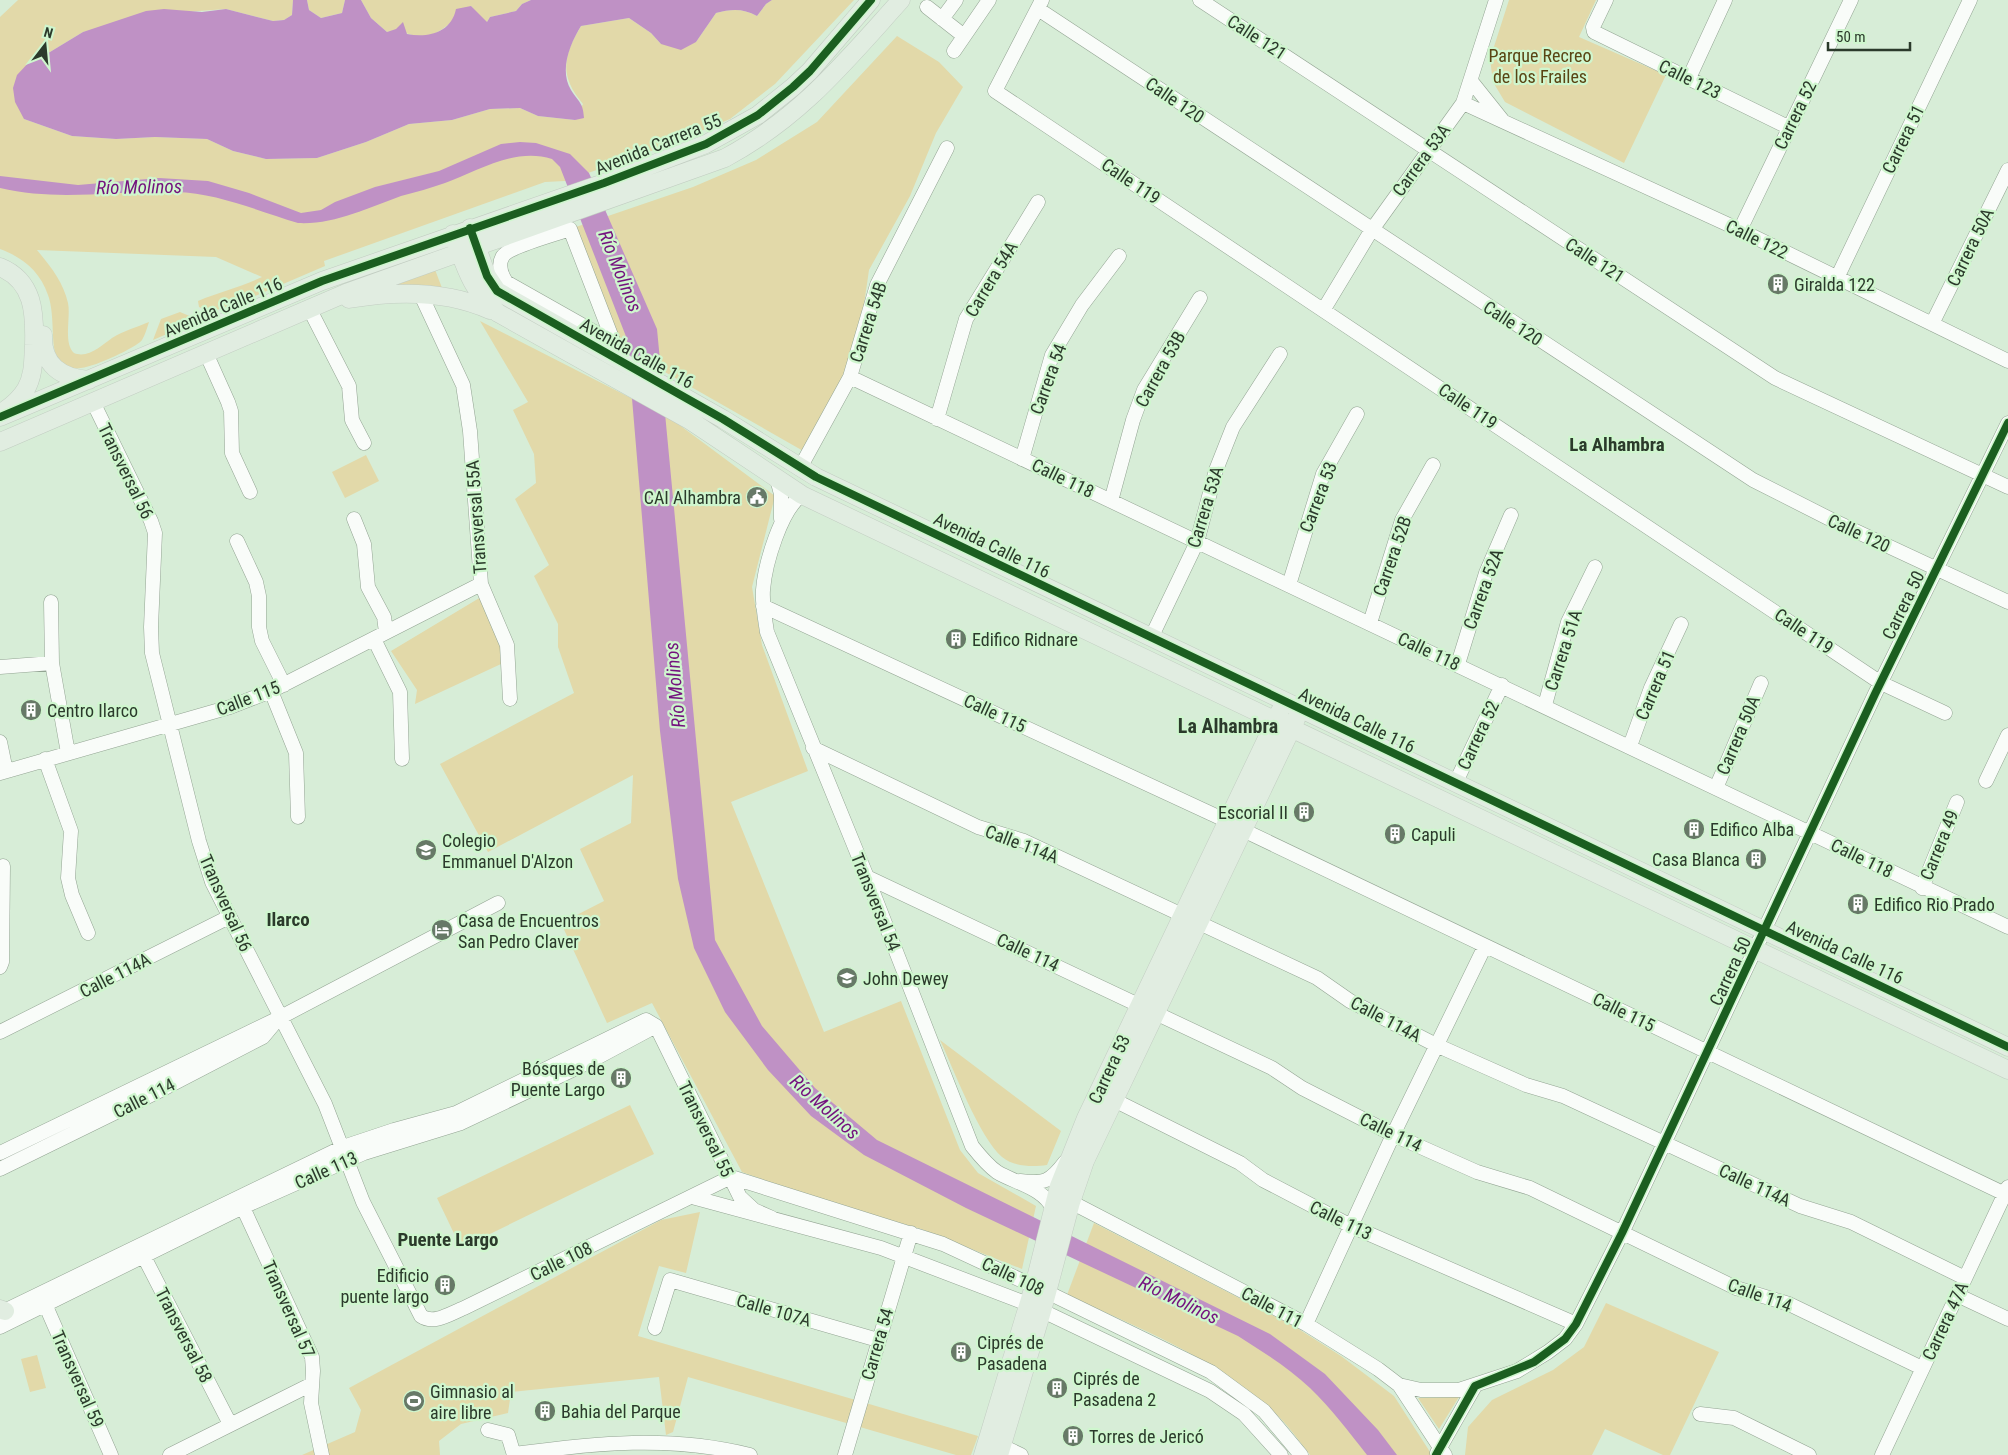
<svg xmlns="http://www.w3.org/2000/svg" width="2008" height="1455" font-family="'Roboto Condensed',sans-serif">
<rect width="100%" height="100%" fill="#d7edd7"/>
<path fill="#e2d9a9" d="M18 0H293L292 15 284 20 273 21 226 9 185 12 83 32 50 52 31 60 24 119 72 136 116 139 155 137 207 139 233 151 266 159 317 158 366 142 409 124 452 120 490 109 520 108 538 116 575 120 583 104C559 76 563 56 581 26L629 18 651 33 661 44 696 42 716 13C731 9 743 8 757 16L766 4 772 0H854L775 84 730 119 657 149 565 181 545 182 324 261 325 266 239 303 210 312 199 307 198 301C219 292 241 287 262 277L216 257 37 250C50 266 63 281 68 303 71 317 63 343 74 353 88 359 102 345 112 338 123 331 137 327 149 322 147 328 145 335 142 340 139 345 112 358 106 360 35 391 61 331 48 295 40 271 22 257 0 249V17Z
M307 0H345L342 13 321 18 309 10Z
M361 0H531L522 4 516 11 490 17 487 22H484L471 6C454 18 439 39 417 36 405 34 399 28 387 32L371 18Z
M1509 0H1596L1579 37 1666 75 1624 163 1505 102 1493 82 1490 59Z
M897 36 939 62 963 87 936 133 910 196 869 270 859 339 844 380 805 452 614 343 570 229 693 187 756 160 817 122Z
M434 267 442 288 379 287Z
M180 312 199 320 153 340 161 319Z
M480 321 670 418 775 496 752 587 762 645 808 771 731 802 824 1032 901 1001 960 1150 978 1173 1036 1206 1022 1269 921 1229 820 1200 742 1172 652 1003 607 1023 561 923 604 901 580 849 631 823 633 775 488 852 440 764 574 693 558 647V624L534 576 549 565 515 499 536 483 534 454 513 410 528 402Z
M366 455 379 481 345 498 332 472Z
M481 597 500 642 501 664 415 704 417 690 391 651Z
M940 1040 1061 1131 1047 1165C1033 1167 1014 1167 1002 1157 979 1137 954 1070 940 1040Z
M630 1105 654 1154 461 1248 437 1198Z
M700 1212 686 1273 659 1266 638 1336 978 1436 971 1455H956L688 1377 673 1432 666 1435 659 1377 511 1392 508 1413 461 1424 439 1441 440 1455H302L355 1432 361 1410 349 1388 661 1220Z
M1094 1223 1297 1328 1341 1356 1394 1396 1432 1455H1310C1300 1442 1290 1428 1279 1417 1221 1360 1139 1328 1067 1295Z
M1606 1303 1719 1352 1670 1455H1663L1605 1429 1592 1455H1465L1468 1427 1492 1400 1553 1370 1584 1347Z
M37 1355 46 1388 30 1392 21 1359Z
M1459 1397 1439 1429 1418 1398Z"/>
<path fill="#bf91c5" d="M293 0H307L309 10 321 18 342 13 345 0H361L371 18 387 32 396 29 403 22 407 34C428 38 451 33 456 9L471 6 487 22 490 17 516 11 522 4 531 0H772L766 4 757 16C743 8 731 9 716 13L696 42 681 50 661 44 651 33 629 18 581 26C570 44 559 70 571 90 579 103 583 102 584 118L575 120 538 116 520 108 490 109 452 120 409 124 366 142 317 158 266 159 233 151 207 139 155 137 116 139 72 136 24 119 15 102 13 88 17 75 31 60 50 52 83 32 146 11 164 9 202 12 226 9 273 21 284 20 292 15Z
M520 142 536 143 570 154 589 173 657 329 715 940 762 1026 815 1088 877 1140 1270 1334 1325 1374 1378 1430 1397 1455H1367C1349 1432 1331 1408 1310 1388 1289 1368 1263 1352 1238 1336L966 1208 864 1155 811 1116 768 1070 725 1012 694 948 678 879 660 731 627 339 560 167 552 159C515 147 478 171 445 183 431 188 416 192 401 196 368 208 333 225 298 223 258 211 217 193 176 192 117 190 58 202 0 188V176L78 185 159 178 208 181 249 193 301 213 321 210 335 202 375 187 439 171 501 144Z"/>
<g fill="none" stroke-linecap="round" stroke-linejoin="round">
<g stroke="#93a493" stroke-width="15">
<path id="minor" d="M1042 0 995 91 1881 683 1945 713
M1200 0 1775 378 2008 487
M1606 0 1593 27 1594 32 1788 127
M927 7 964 36
M1038 9 1753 480 1832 520 2008 602
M942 19 956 0
M954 51 989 0
M1689 78 1725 0
M1471 81 1503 121
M1463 103 1740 230 2008 361
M570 229 614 343 506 282C501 274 497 265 503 256 510 246 557 234 570 229Z
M1740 230 1851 0
M1837 278 1970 0
M421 295 463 385 470 431 481 584 507 645 510 699
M309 308 349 386 352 420 364 443
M1324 309 1371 231 1463 103 1496 0
M1932 324 2008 170
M206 353 228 402 231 411 232 453 250 492
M850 377 2008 927
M93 402 151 521 155 533 151 627 152 653 199 841 212 882 325 1104 363 1202 421 1316C434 1325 451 1313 464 1308L731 1177 943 1244 1053 1295 1211 1372 1264 1411 1301 1455
M937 419 966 319 1038 202
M1022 459 1052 355 1082 305 1119 256
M800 468 850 377 877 285 947 148
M777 479 781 494V519
M802 495C781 509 765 564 763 590 762 604 765 618 767 632L867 877 972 1146C980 1156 987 1165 997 1172 1015 1183 1044 1188 1053 1209
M1111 501 1133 420 1144 390 1200 298
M354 519 364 544 368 587 384 617 386 632
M237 541 256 582 259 596V627L262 641 284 685
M1289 585 1323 474 1357 414
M51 602 52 663 68 753
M763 606 1227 821
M1370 623 1402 520 1433 465
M1151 638 1197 542 1216 470 1233 427 1280 354
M374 639 400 692 402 759
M1458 664 1486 573 1511 515
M0 667 52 663
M271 691 296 753 298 817
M1545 705 1568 622 1595 567
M0 742 6 771
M1630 746 1651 688 1681 624
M813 748 978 827 1024 841 1317 978 1350 1001 1436 1045 1526 1085 1563 1096 1800 1206 1851 1222 1965 1278
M45 759 71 831 68 878 72 895 88 933
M0 773 230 707 271 691 481 584
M1986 781 2008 735
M1455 784 1502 685
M1716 788 1761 683
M1243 830 2005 1194
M867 877 1272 1068 1302 1088 1396 1136 1477 1172 1530 1188 1736 1288 1789 1304 1922 1368
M1922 888 1957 802
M0 967 2 962 3 866
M0 1032 229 917
M1114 1100 1240 1163 1263 1180 1351 1226 1576 1324
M0 1153 281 1017 498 903
M0 1169 155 1093 263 1037 278 1019
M1020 1181C1044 1184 1050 1182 1065 1162
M692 1197 881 1248 1028 1304 1210 1391 1244 1414 1281 1455
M240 1201 312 1357 313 1371 311 1403 322 1455
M1071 1202 1306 1324 1378 1369 1399 1385 1421 1390H1459L1517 1371 1548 1352 1565 1339 1576 1324 1622 1233 1875 694 2008 423
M139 1247 230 1424
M1957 1295 2008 1319
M45 1304 111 1455
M0 1313 343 1147 394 1130 456 1113 646 1020 656 1026 740 1197 754 1210 772 1218
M1306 1324 1393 1135 1485 946
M0 1327 243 1207 364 1153 461 1123 587 1063 656 1026
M655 1328 670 1280 878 1340
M1399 1385 1445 1455
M1700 1414 1734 1418 1809 1455
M488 1430 508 1435 514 1455
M1002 1446 1021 1455
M1437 1453 1475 1386
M514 1454C595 1443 670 1435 750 1455
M170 1455 312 1384
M845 1455 911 1233
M1882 1455 2008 1187"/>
</g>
<g stroke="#c2cdc2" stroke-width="19">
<path id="major" d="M470 228 487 276 497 291 723 419 816 477 2008 1047
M453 234C464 263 472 293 498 313L691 421 802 495 2008 1070
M0 267C34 281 35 313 34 345 33 360 34 375 26 389 20 399 13 405 4 411
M349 299C395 291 447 291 490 310
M43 335C42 365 61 378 89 380
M0 417 322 281 604 183 706 144 758 115 793 87 810 71 871 0
M0 442 346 293 725 158C801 117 844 63 901 0
M0 1309 5 1311
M983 1455 1034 1286 1059 1186 1086 1118 1280 711
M999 1455 1042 1311 1071 1202 1085 1161 1296 719"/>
</g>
<use href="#minor" stroke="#f9fcf9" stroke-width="14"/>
<use href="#major" stroke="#e1ede1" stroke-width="18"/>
<g stroke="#cff6ce" stroke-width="11">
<path id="cycleway" d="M470 228 487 276 497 291 723 419 816 477 2008 1047
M0 417 322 281 604 183 706 144 758 115 793 87 810 71 871 0
M1436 1455 1475 1386 1534 1362 1565 1339 1576 1324 1622 1233 1875 694 2008 423"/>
</g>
<use href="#cycleway" stroke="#1b5e20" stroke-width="8"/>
</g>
<defs>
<g id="building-disc" transform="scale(1.125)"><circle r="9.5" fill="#677967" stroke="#cff6ce"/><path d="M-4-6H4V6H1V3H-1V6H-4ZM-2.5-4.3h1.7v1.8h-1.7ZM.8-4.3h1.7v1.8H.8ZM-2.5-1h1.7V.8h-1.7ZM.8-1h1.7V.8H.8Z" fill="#fff"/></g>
<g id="civic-disc" transform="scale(1.125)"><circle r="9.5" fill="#677967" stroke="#cff6ce"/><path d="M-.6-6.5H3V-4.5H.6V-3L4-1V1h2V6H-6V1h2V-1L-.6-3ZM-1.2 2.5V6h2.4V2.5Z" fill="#fff"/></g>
<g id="school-disc" transform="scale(1.125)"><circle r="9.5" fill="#677967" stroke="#cff6ce"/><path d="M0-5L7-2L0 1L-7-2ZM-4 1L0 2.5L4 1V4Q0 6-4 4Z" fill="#fff"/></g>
<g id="hotel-disc" transform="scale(1.125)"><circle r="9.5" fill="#677967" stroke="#cff6ce"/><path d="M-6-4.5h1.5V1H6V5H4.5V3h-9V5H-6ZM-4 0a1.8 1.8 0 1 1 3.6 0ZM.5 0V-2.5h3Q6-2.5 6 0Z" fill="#fff"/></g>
<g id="stadium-disc" transform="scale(1.125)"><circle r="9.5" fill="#677967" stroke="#cff6ce"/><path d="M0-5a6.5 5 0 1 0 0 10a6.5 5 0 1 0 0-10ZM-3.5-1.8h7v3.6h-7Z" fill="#fff"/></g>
</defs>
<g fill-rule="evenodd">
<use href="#building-disc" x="1778" y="284"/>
<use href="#civic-disc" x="757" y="497"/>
<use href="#building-disc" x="956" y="639"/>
<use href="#building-disc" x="31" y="710"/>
<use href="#building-disc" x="1304" y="812"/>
<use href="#building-disc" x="1694" y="829"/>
<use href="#building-disc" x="1395" y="834"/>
<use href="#school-disc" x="426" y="850"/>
<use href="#building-disc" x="1756" y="859"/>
<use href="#building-disc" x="1858" y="904"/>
<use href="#hotel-disc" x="442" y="930"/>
<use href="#school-disc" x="847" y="978"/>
<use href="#building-disc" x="621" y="1078"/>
<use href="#building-disc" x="445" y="1285"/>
<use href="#building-disc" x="961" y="1352"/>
<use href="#building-disc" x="1057" y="1388"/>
<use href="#stadium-disc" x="414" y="1401"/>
<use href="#building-disc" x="545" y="1411"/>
<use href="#building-disc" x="1073" y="1436"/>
</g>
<g text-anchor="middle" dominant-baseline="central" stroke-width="4.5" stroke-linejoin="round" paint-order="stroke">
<g font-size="18" fill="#2b3a2b" stroke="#cff6ce">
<text transform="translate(1257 37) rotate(33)">Calle 121</text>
<text transform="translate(1690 79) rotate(26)">Calle 123</text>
<text transform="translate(1175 100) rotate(34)">Calle 120</text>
<text transform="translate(1795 115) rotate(-64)">Carrera 52</text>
<text transform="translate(1903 139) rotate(-64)">Carrera 51</text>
<text transform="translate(658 144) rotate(-22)">Avenida Carrera 55</text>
<text transform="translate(1421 160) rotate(-54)">Carrera 53A</text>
<text transform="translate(1131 181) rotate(34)">Calle 119</text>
<text transform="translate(1757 239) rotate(26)">Calle 122</text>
<text transform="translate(1970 247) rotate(-64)">Carrera 50A</text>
<text transform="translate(1595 260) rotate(33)">Calle 121</text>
<text transform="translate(991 279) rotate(-59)">Carrera 54A</text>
<text transform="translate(223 307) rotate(-23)">Avenida Calle 116</text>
<text transform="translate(868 322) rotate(-72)">Carrera 54B</text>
<text transform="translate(1513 323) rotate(33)">Calle 120</text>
<text transform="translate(637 353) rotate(29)">Avenida Calle 116</text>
<text transform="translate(1160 369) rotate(-61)">Carrera 53B</text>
<text transform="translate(1048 379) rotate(-70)">Carrera 54</text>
<text transform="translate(1468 406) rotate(34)">Calle 119</text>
<text transform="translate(126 471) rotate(64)">Transversal 56</text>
<text transform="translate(1063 478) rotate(26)">Calle 118</text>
<text transform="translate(1318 497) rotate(-69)">Carrera 53</text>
<text transform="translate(1205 507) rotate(-73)">Carrera 53A</text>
<text transform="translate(476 517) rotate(-94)">Transversal 55A</text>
<text transform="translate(1859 533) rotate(25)">Calle 120</text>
<text transform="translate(992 545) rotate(26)">Avenida Calle 116</text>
<text transform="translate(1392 556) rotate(-71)">Carrera 52B</text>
<text transform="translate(1483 589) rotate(-70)">Carrera 52A</text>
<text transform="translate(1903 605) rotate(-64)">Carrera 50</text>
<text transform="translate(1804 631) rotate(34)">Calle 119</text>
<text transform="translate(1563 650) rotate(-72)">Carrera 51A</text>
<text transform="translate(1429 651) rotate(25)">Calle 118</text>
<text transform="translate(1655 685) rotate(-67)">Carrera 51</text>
<text transform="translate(248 698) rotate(-21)">Calle 115</text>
<text transform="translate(995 713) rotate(25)">Calle 115</text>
<text transform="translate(1357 720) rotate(26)">Avenida Calle 116</text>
<text transform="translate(1478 735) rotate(-65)">Carrera 52</text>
<text transform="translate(1738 735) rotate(-67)">Carrera 50A</text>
<text transform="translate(1022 844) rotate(21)">Calle 114A</text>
<text transform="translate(1939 845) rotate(-68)">Carrera 49</text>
<text transform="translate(1862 858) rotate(26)">Calle 118</text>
<text transform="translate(876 902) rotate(68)">Transversal 54</text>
<text transform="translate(226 903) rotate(66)">Transversal 56</text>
<text transform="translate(1028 952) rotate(25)">Calle 114</text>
<text transform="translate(1845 952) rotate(25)">Avenida Calle 116</text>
<text transform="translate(1730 971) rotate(-65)">Carrera 50</text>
<text transform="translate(115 975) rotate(-27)">Calle 114A</text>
<text transform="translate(1624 1012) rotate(26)">Calle 115</text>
<text transform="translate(1386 1019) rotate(28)">Calle 114A</text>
<text transform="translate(1109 1069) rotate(-65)">Carrera 53</text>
<text transform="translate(144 1098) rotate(-27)">Calle 114</text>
<text transform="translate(706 1129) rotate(64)">Transversal 55</text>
<text transform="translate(1391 1132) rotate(26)">Calle 114</text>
<text transform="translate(326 1170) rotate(-24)">Calle 113</text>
<text transform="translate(1755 1185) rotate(25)">Calle 114A</text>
<text transform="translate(1341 1220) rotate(26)">Calle 113</text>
<text transform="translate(561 1261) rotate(-26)">Calle 108</text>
<text transform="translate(1013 1276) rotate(25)">Calle 108</text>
<text transform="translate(1760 1295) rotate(20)">Calle 114</text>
<text transform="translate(1272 1307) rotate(28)">Calle 111</text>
<text transform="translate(289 1309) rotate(66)">Transversal 57</text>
<text transform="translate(774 1310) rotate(16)">Calle 107A</text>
<text transform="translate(1945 1321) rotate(-65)">Carrera 47A</text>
<text transform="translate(184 1335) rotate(63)">Transversal 58</text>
<text transform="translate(877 1344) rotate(-74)">Carrera 54</text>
<text transform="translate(78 1379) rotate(66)">Transversal 59</text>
</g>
<g font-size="18" fill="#594413" stroke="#cff6ce">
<text x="1540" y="55">Parque Recreo<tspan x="1540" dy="21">de los Frailes</tspan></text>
</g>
<g font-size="18" fill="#2b3a2b" stroke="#cff6ce" text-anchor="start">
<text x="1794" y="284">Giralda 122</text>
<text x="741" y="497" text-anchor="end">CAI Alhambra</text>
<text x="972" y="639">Edifico Ridnare</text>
<text x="47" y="710">Centro Ilarco</text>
<text x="1288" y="812" text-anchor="end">Escorial II</text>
<text x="1710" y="829">Edifico Alba</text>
<text x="1411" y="834">Capuli</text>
<text x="442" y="840">Colegio<tspan x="442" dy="21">Emmanuel D'Alzon</tspan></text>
<text x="1740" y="859" text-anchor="end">Casa Blanca</text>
<text x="1874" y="904">Edifico Rio Prado</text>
<text x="458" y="920">Casa de Encuentros<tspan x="458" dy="21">San Pedro Claver</tspan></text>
<text x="863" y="978">John Dewey</text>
<text x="605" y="1068" text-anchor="end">Bósques de<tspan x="605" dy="21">Puente Largo</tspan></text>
<text x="429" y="1275" text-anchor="end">Edificio<tspan x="429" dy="21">puente largo</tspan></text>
<text x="977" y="1342">Ciprés de<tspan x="977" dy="21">Pasadena</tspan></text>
<text x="1073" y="1378">Ciprés de<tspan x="1073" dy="21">Pasadena 2</tspan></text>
<text x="430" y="1391">Gimnasio al<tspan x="430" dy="21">aire libre</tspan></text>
<text x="561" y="1411">Bahia del Parque</text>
<text x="1089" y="1436">Torres de Jericó</text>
</g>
<g font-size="19" font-style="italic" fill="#74127e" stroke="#cff6ce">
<text transform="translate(139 187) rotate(-1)">Río Molinos</text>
<text transform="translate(620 271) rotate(68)">Río Molinos</text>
<text transform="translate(675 685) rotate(-95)">Río Molinos</text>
<text transform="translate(825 1107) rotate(42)">Río Molinos</text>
<text transform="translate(1179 1300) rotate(26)">Río Molinos</text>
</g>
<g font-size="19" font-weight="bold" fill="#2b3a2b" stroke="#cff6ce">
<text x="1617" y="444">La Alhambra</text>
<text x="288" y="919">Ilarco</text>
<text x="448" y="1239">Puente Largo</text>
</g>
<g font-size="20" font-weight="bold" fill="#2b3a2b" stroke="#cff6ce">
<text x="1228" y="726">La Alhambra</text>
</g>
</g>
<g transform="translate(45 45) rotate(16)" stroke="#cff6ce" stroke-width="4" paint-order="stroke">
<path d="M0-4L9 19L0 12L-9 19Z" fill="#2b3a2b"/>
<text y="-8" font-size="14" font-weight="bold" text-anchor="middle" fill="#2b3a2b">N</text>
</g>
<path d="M1828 42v8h82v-8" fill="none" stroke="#2b3a2b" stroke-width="2.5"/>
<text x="1836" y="42" font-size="15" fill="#2b3a2b" stroke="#cff6ce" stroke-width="4" paint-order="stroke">50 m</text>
</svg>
